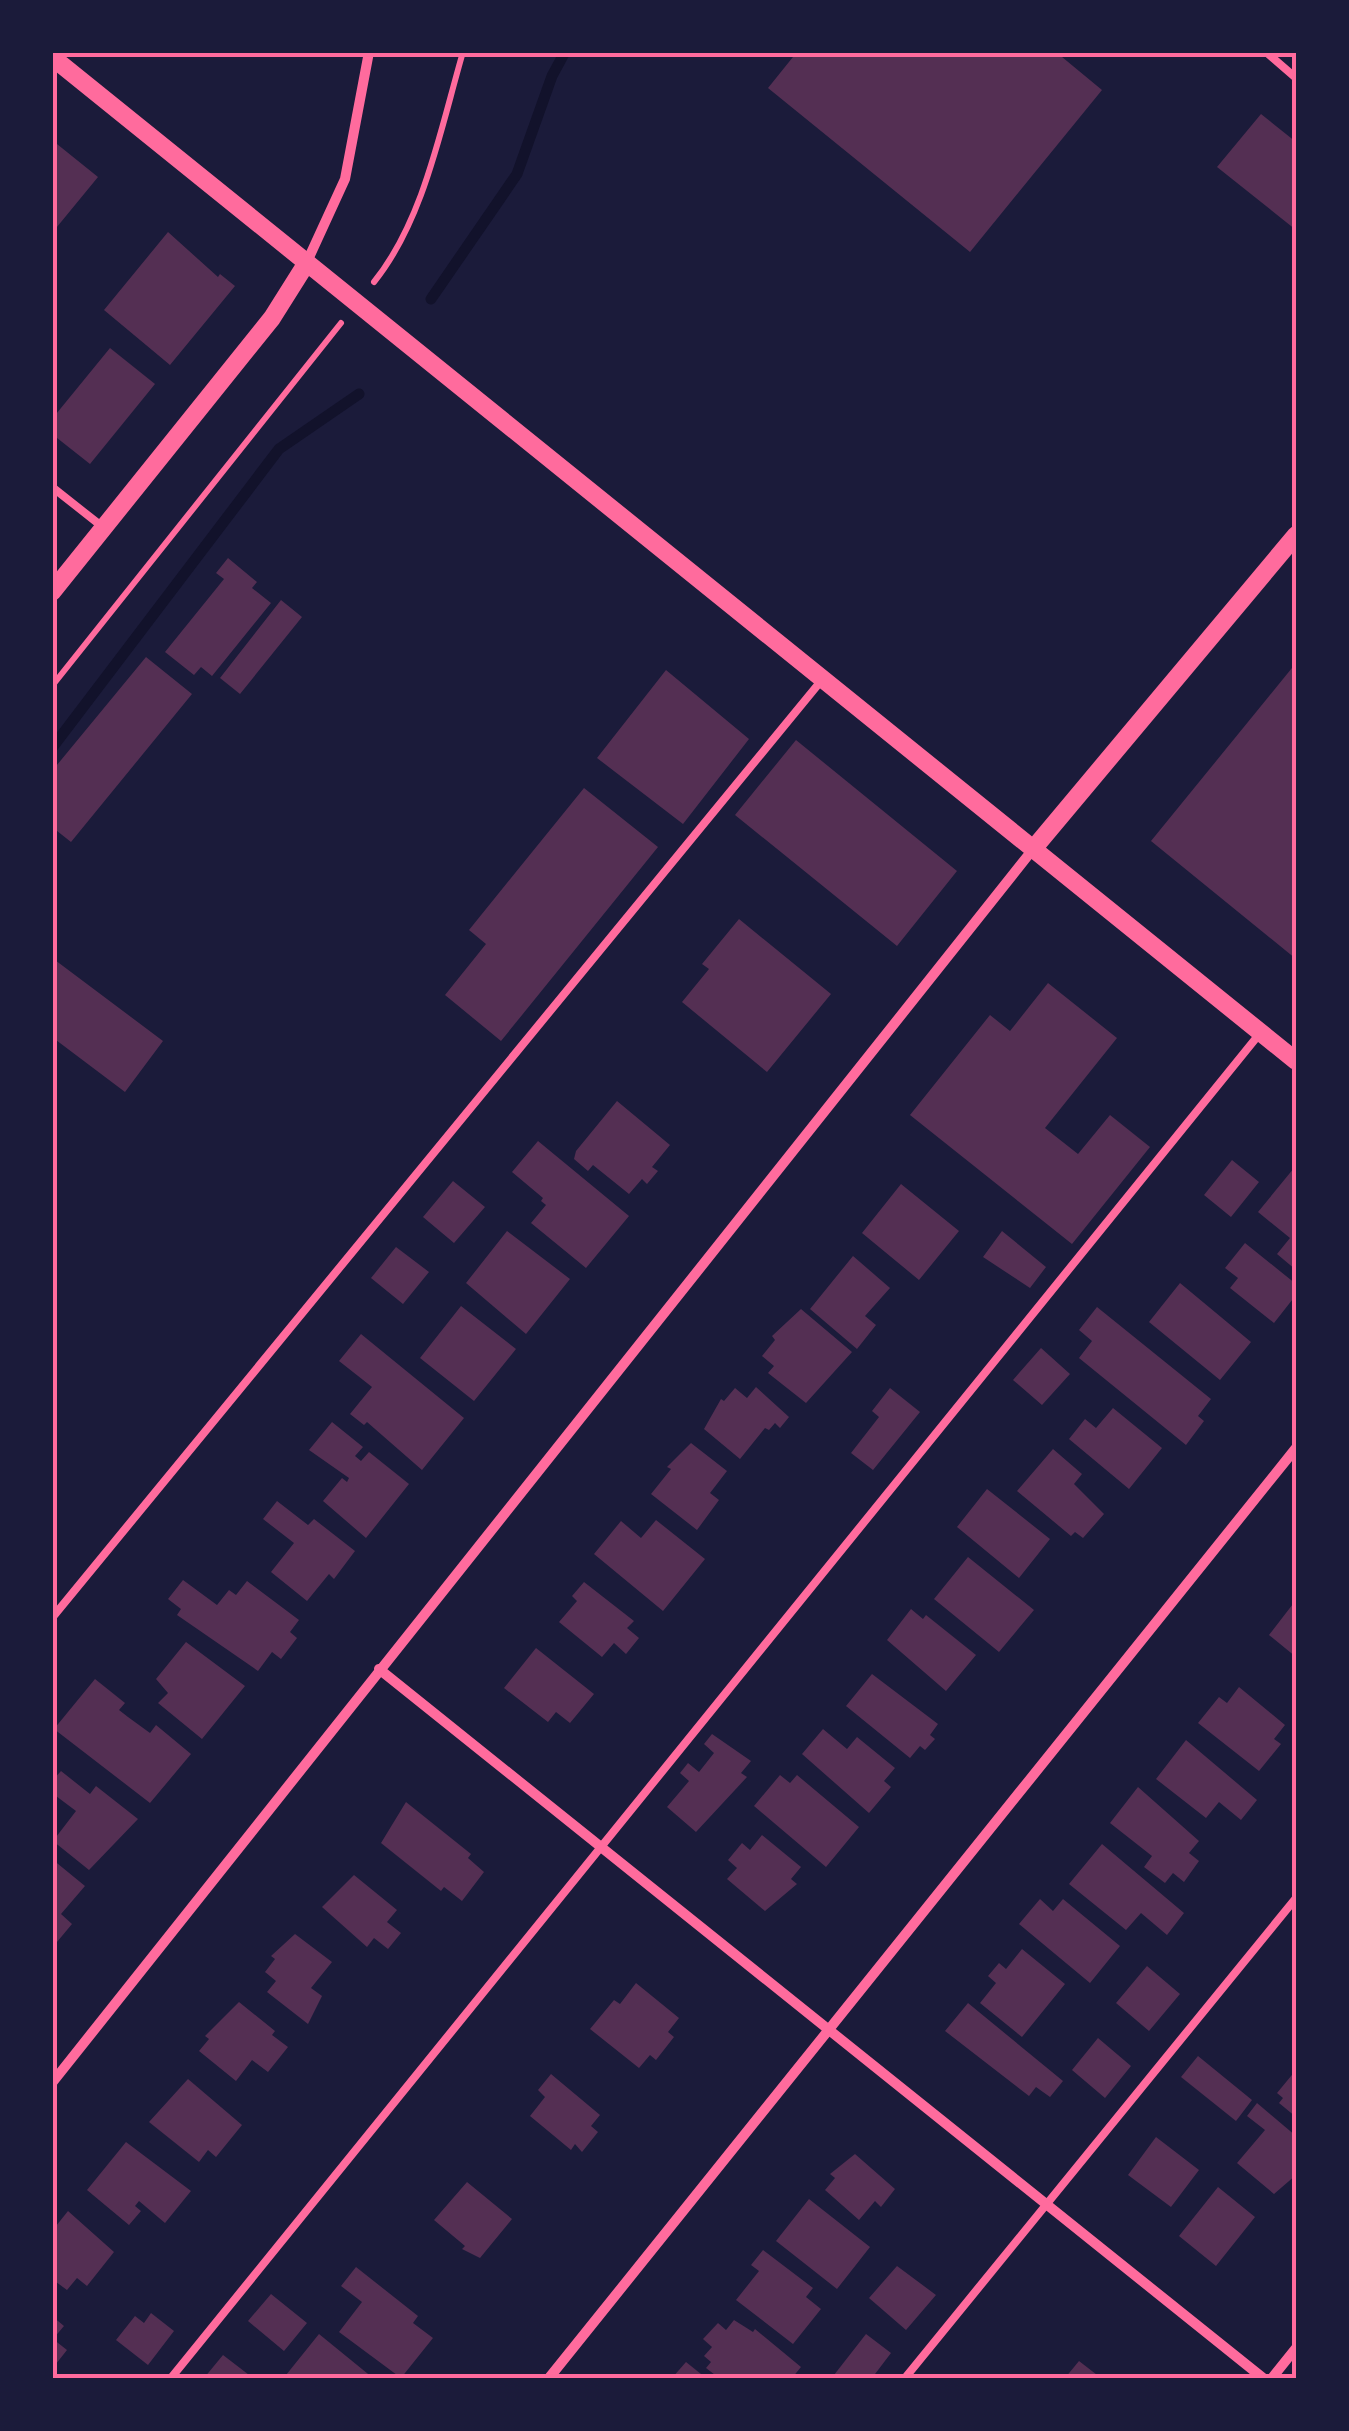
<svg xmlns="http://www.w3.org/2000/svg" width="1349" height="2431" font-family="Roboto,sans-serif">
<rect width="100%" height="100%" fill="#1b1b3a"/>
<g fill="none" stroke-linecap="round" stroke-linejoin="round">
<path stroke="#12122b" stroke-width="11" d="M431 299 517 174 552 76 565 52
M52 748 279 449 359 394"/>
</g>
<path fill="#542f53" d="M797 52H1056L1102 90 970 252 768 88Z
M1261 114 1296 142V230L1217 167Z
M52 140 98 177 52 233Z
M168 232 218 277 220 274 235 286 170 365 104 310Z
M110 348 155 384 90 464 52 434V419Z
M228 558 257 582 252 588 271 603 212 676 201 667 194 675 165 652 224 579 216 573Z
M281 600 302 617 240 694 220 678Z
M146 657 192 694 71 842 52 827V771Z
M1296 663V959L1151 841Z
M666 670 749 739 683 824 597 758Z
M796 740 957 871 897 946 735 815Z
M584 788 658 847 501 1041 445 995 486 944 469 930Z
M739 919 831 994 767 1072 682 1002 709 969 702 964Z
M55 960 163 1041 125 1092 52 1037Z
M1048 983 1117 1038 1045 1128 1078 1154 1110 1115 1150 1147 1072 1244 910 1115 990 1015 1010 1031Z
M617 1101 670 1145 652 1167 658 1171 647 1184 642 1179 629 1194 593 1165 588 1171 574 1159 576 1151Z
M538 1141 629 1216 586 1268 531 1223 546 1205 541 1201 543 1198 512 1172Z
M1232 1160 1259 1182 1231 1217 1204 1195Z
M1294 1168 1296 1170V1270L1277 1254 1290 1238 1258 1212Z
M453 1181 485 1207 454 1243 423 1217Z
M901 1184 959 1231 919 1280 862 1233Z
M507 1231 570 1279 526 1334 466 1283Z
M1002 1231 1046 1267 1030 1288 983 1257Z
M1245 1243 1296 1284V1295L1274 1323 1230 1288 1238 1278 1225 1268Z
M396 1247 429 1272 403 1304 371 1278Z
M853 1256 890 1288 865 1316 876 1325 857 1349 810 1309Z
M1180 1283 1251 1342 1220 1380 1149 1322Z
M461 1306 516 1349 474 1401 420 1358Z
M1097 1307 1211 1399 1198 1416 1204 1421 1186 1445 1079 1358 1092 1341 1079 1330Z
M801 1309 852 1352 806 1403 768 1373 774 1366 762 1356 775 1340 772 1336Z
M361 1334 464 1418 422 1470 367 1422 364 1425 350 1414 372 1387 339 1361Z
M1041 1348 1070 1374 1042 1405 1013 1380Z
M756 1387 789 1417 780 1428 775 1423 769 1430 765 1428 740 1459 704 1429 721 1399 724 1401 735 1388 747 1398Z
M890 1388 920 1412 873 1470 851 1453 879 1417 872 1411Z
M1113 1408 1162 1448 1129 1489 1069 1439 1085 1419 1096 1428Z
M332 1422 363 1447 355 1456 361 1461 369 1452 409 1484 366 1538 323 1501 342 1478 347 1482 349 1478 309 1450Z
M691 1443 727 1471 710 1493 719 1500 697 1530 651 1494 671 1469 667 1467Z
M1053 1449 1082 1474 1074 1484 1104 1514 1083 1538 1075 1532 1071 1536 1017 1491Z
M987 1489 1050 1539 1019 1578 957 1527Z
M277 1501 308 1525 314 1519 355 1551 334 1579 329 1574 307 1601 271 1572 294 1543 263 1519Z
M656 1520 705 1559 663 1611 594 1554 621 1521 641 1538Z
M968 1557 1034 1610 999 1652 934 1599Z
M183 1580 217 1605 229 1590 236 1595 247 1581 299 1620 290 1632 297 1638 281 1659 272 1652 258 1671 177 1615 181 1609 168 1599Z
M584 1582 634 1621 627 1628 639 1638 626 1654 614 1643 602 1657 559 1622 577 1601 572 1596Z
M1296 1600V1657L1269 1635Z
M911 1609 923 1619 926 1615 976 1655 946 1691 887 1640Z
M186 1642 245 1686 202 1739 158 1703 168 1693 156 1679Z
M536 1648 594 1694 570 1723 556 1712 548 1722 504 1688Z
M872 1674 938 1724 930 1735 935 1739 925 1750 920 1746 910 1758 846 1706Z
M95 1679 125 1703 119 1710 128 1717 150 1733 156 1725 191 1754 150 1803 54 1729Z
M1239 1687 1285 1725 1274 1739 1281 1744 1259 1771 1198 1723 1219 1697 1227 1703Z
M823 1729 847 1749 857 1737 895 1768 884 1781 891 1787 869 1813 802 1754Z
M712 1734 751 1761 741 1773 747 1777 696 1832 667 1807 689 1781 680 1773 688 1763 699 1772 714 1753 704 1744Z
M1186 1740 1257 1800 1241 1820 1219 1802 1206 1818 1156 1779Z
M61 1771 90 1794 96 1786 138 1819 89 1870 53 1841 76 1811 52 1793V1781Z
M780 1775 790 1783 797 1775 859 1827 826 1867 754 1806Z
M1138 1787 1199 1841 1189 1853 1199 1861 1184 1882 1173 1873 1165 1883 1144 1867 1152 1856 1110 1823Z
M406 1802 471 1854 468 1858 484 1872 462 1901 444 1887 441 1891 381 1843Z
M762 1835 801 1867 791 1879 797 1884 765 1911 727 1879 737 1868 728 1860 742 1843 750 1850Z
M1102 1844 1184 1913 1167 1935 1141 1913 1126 1930 1069 1884Z
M52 1859 85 1886 61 1914 72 1924 52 1948Z
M354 1875 397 1910 387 1922 401 1933 388 1949 374 1938 367 1947 322 1907Z
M1040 1899 1053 1911 1063 1899 1120 1946 1090 1983 1019 1924Z
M295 1934 332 1962 311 1988 322 1996 308 2024 267 1992 276 1981 265 1972 275 1959 271 1956Z
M1022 1949 1065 1984 1022 2037 980 2003 996 1983 988 1976 999 1963 1006 1969Z
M1147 1966 1180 1994 1149 2031 1116 2003Z
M636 1983 679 2018 668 2032 674 2037 656 2060 650 2055 639 2068 590 2029 614 2000 620 2004Z
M239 2002 275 2031 272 2035 288 2047 268 2072 252 2060 236 2081 199 2051 209 2039 205 2036Z
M968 2003 1063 2081 1050 2097 1036 2087 1029 2096 945 2031Z
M1098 2038 1131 2066 1105 2098 1072 2070Z
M1198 2056 1252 2100 1236 2121 1181 2077Z
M1296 2070V2117L1279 2103 1283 2098 1277 2093Z
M551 2074 600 2115 591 2126 598 2132 582 2152 575 2144 571 2150 530 2116 545 2097 538 2090Z
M188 2079 242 2125 216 2157 208 2150 199 2162 149 2122Z
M1257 2103 1296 2136V2175L1274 2194 1237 2163 1265 2130 1247 2116Z
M1156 2137 1199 2170 1171 2207 1128 2175Z
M126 2142 191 2191 165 2223 139 2201 135 2206 141 2211 129 2225 87 2190Z
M855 2154 895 2189 881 2207 875 2201 859 2220 825 2190 835 2178 830 2174Z
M467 2182 512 2219 480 2258 462 2249 465 2246 434 2220Z
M1218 2187 1255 2217 1216 2266 1179 2236Z
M809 2199 870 2247 837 2289 776 2241Z
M68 2211 114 2252 87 2286 77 2278 67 2290 52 2279V2231Z
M763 2250 813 2288 806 2297 821 2309 793 2344 736 2300 759 2271 751 2265Z
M897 2266 936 2295 906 2330 869 2298Z
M356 2267 418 2316 413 2323 433 2338 401 2378 339 2332 362 2302 341 2286Z
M271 2294 307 2323 284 2351 248 2321Z
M151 2313 174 2331 148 2365 116 2340 135 2316 144 2323Z
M52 2316 64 2326 53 2339 67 2350 52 2369Z
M734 2320 753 2332 755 2329 801 2367 792 2378H719L706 2368 711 2362 704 2356 712 2347 703 2339 718 2323 726 2330Z
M319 2334 373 2378H290L286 2375Z
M866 2334 891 2353 872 2378H839L834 2375Z
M223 2355 253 2378H204Z
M1079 2361 1101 2378H1065Z
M686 2362 706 2378H672Z"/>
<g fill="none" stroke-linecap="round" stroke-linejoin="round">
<path stroke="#ff6b9d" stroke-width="6" d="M374 282C424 220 441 127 463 52
M52 686 341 323"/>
<path stroke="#ff6b9d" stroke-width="8" d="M1266 52 1296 78
M52 487 104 528
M52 1618 821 681
M171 2378 1261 1032
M905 2378 1296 1898"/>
<path stroke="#ff6b9d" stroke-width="10" d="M306 264 345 179 369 52
M379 1669 1263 2378
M52 2083 1034 848
M549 2378 1296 1448
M1272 2378 1296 2348"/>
<path stroke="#ff6b9d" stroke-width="18" d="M52 57 1296 1061
M52 592 272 318 306 264
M1034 848 1296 535"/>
</g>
<rect width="1349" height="2431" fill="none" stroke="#1b1b3a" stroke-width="110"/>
<rect x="55" y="55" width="1239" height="2321" fill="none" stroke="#ff6b9d" stroke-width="4"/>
</svg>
